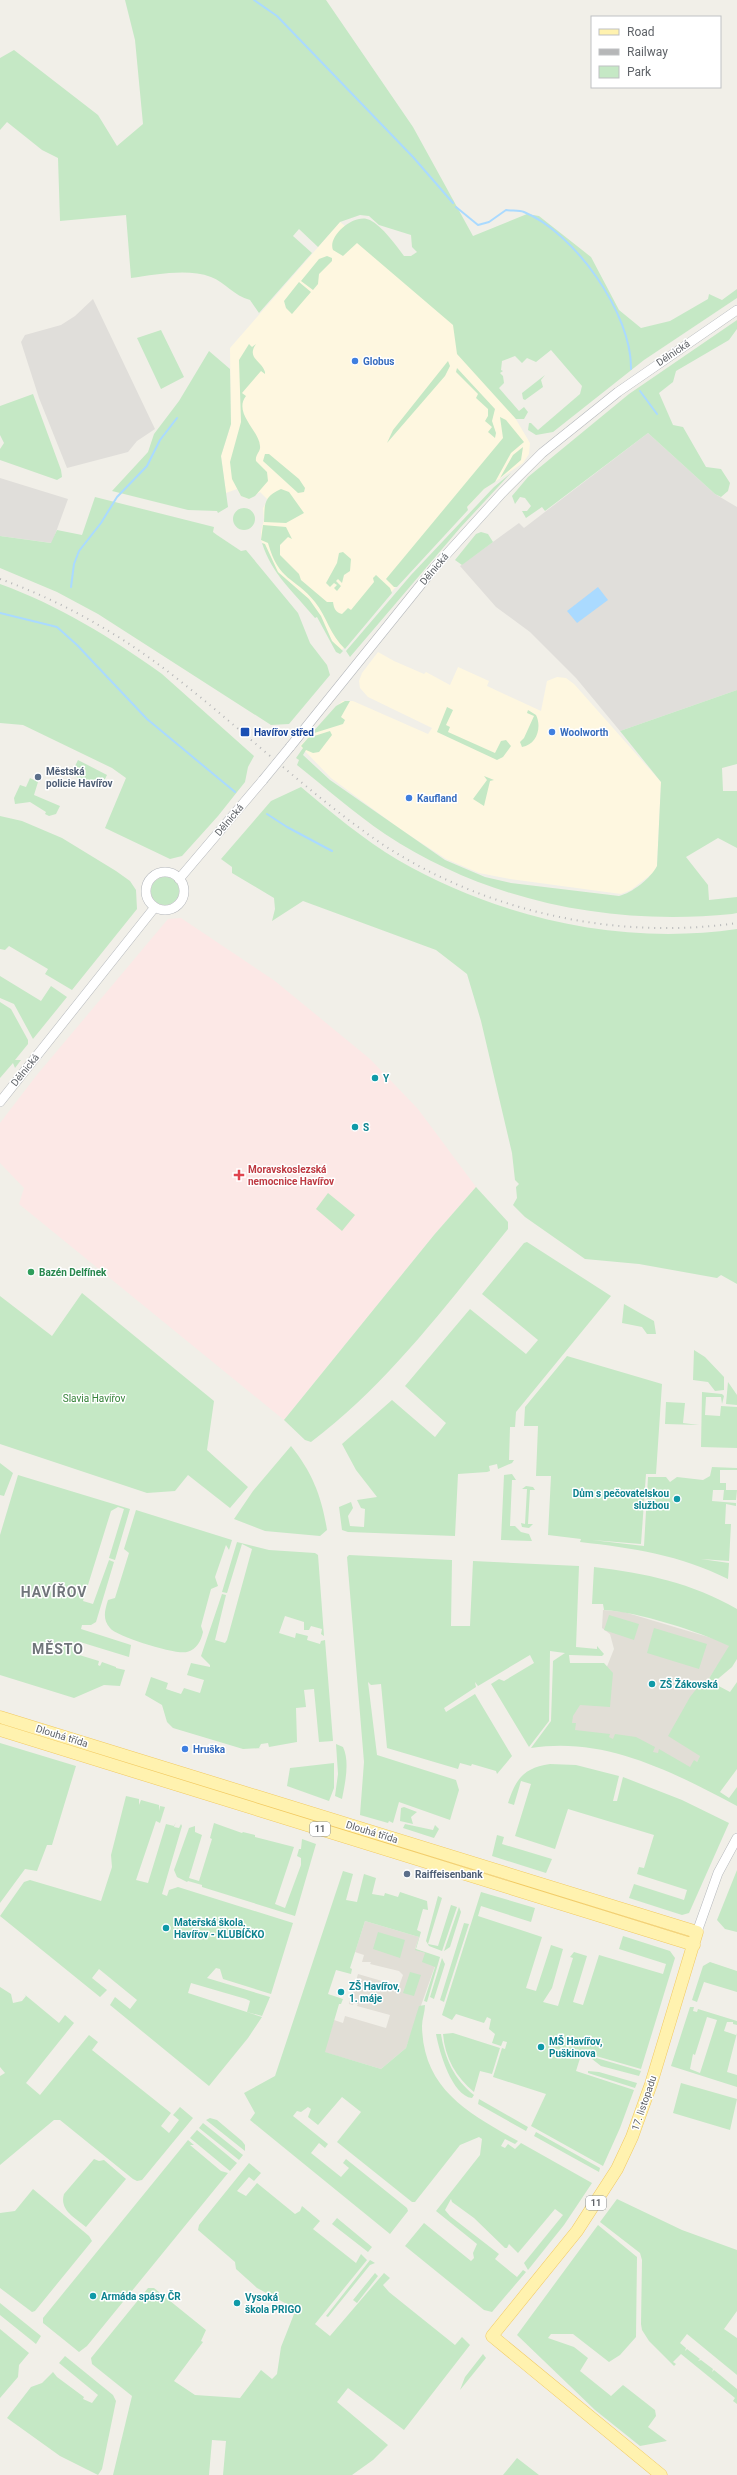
<svg xmlns="http://www.w3.org/2000/svg" width="737" height="2475" font-family="Roboto,sans-serif">
<rect width="100%" height="100%" fill="#f1efe8"/>
<path fill="#fef7e0" d="M340 222 428 291 467 337 530 443 529 454 523 463 484 489 430 547 339 653 318 615 278 575 261 540V531L264 520 263 508 268 500 260 492 249 499 241 496 237 489 226 493 221 456 231 424 230 348Z
M378 652 394 661 424 674 426 672 450 685 458 667 489 681 487 686 541 711 547 681 557 677 566 678 574 684 661 782 657 866 654 872 631 890 621 894 510 879 479 873 446 859 400 829 331 778 300 746 342 701H353L428 734 432 728 368 697 360 688 359 681 362 673Z"/>
<path fill="#e0deda" d="M93 299 155 429 137 441 128 452 67 468 39 398 21 342 25 335 61 325 75 316Z
M648 433 715 494 737 507V690L620 731 576 678 530 632 496 607 460 566 519 523 524 528Z
M0 478 68 499 52 543 0 536Z"/>
<path fill="#e1ded6" d="M603 1610 624 1612 715 1639 730 1646 677 1728 704 1749 690 1775 632 1750 563 1736 565 1687 602 1679 614 1649 610 1634 602 1628Z
M365 1921 419 1937 415 1949 425 1953 435 1966 406 2048 381 2069 324 2052 334 2020 343 2023 345 2016 386 2028 390 2015 357 2006 358 2004 354 2003 353 2005 349 2004 358 1974 399 1986 403 1975 399 1971 370 1964 371 1962H362L364 1955 355 1952Z"/>
<path fill="#fce8e6" d="M181 918 275 981 370 1059 418 1109 476 1187 434 1235 284 1420 19 1204 24 1188 0 1163V1123L36 1076 168 919Z"/>
<path fill="#c5e8c5" fill-rule="evenodd" d="M125 0H326L413 127 473 236 527 214 539 216 591 257 619 310 641 328 670 321 708 299 709 294 722 300 737 289V298L644 360 553 432 536 435 528 430 529 423H531L538 430 580 394 582 386 551 350 536 362 527 358 522 363 515 356 502 361 501 370 503 371 500 373 503 376 504 383 499 388 519 411 524 407 528 412 524 419H516L457 354 453 325 357 243 343 256 333 250C327 236 355 212 370 220 383 227 395 244 404 256H411L417 252 412 247 411 235 379 225 369 216 360 215 340 222 318 247 299 229 293 236 312 253 259 313 250 300C234 296 225 282 211 277 187 268 155 275 131 278L126 215 60 221 58 158 42 150 7 122 0 130V58L14 50 98 115 117 146 143 124 135 40Z
M327 256 332 258V261L319 274 318 284 313 290 301 281 319 259Z
M299 282 311 292 292 314 286 308 284 301Z
M737 320V329L729 340 676 371 673 382 659 393 673 425 683 427 706 467 721 469 730 483 728 491 721 497 715 494 648 433 545 511 542 507 526 518 522 511H527L531 506 525 498 520 497 515 504 512 496 528 477 629 394Z
M161 330 184 377 161 389 137 338Z
M249 344 252 347 256 344C246 358 262 361 265 372V374L261 371 242 393 246 396C233 413 259 430 260 446 261 452 255 454 256 461L267 472 268 481 255 496 249 499 241 496 232 479 230 462 241 422 239 360Z
M209 351 230 369 231 424 221 456 228 507 218 513 217 511 188 510 112 491 148 452 154 434 179 401Z
M448 361 450 366 445 376 387 443 393 430Z
M457 368 495 409 492 421 496 433 495 438 488 432 492 427 485 421 488 416V409L476 398 478 394 456 372Z
M545 375 541 380 543 387 525 400 523 399 522 393Z
M33 394 61 470 62 477 57 480 0 460V449L4 443 0 435V406Z
M500 417 506 420 524 442 511 453 495 482 484 489 467 507 468 510 397 587H394L386 579 503 438Z
M523 447 521 460 500 478 513 455Z
M265 454H269L299 479 305 488 304 492 298 493 263 461Z
M511 473 460 528 350 657 346 651 411 575 494 487Z
M281 489 289 492 304 513 286 523 264 522C265 507 262 497 281 489Z
M95 497 214 527 213 532 217 535 241 551 246 550 298 613 310 643 327 665 330 675 289 724 271 725 98 614 57 592 0 568V536L51 543 57 530 82 535Z
M233 519a11 11 0 1 1 22 0a11 11 0 1 1-22 0Z
M263 525 286 527 292 539 288 537 280 545V555L299 574 301 580 327 602H333C334 608 335 612 342 614L348 608 351 610 374 582 373 578 376 575 390 588 392 593 345 649C330 635 327 617 315 602 294 576 279 582 268 543L261 540Z
M481 532 488 534 493 542 462 565 455 560 476 534Z
M262 543 265 544 278 572 309 599 321 616 332 641 343 651 340 654 336 652 317 617 315 618C294 592 272 575 262 543Z
M343 552 351 559 350 571 344 575 342 583 338 579 336 581 341 586 337 591 334 588 337 585 334 583 330 587 326 583 337 563 339 553Z
M0 584C58 605 112 638 162 674L254 756 248 767 245 782 218 816 182 856 170 859 105 828 126 778 112 768 23 725 0 723Z
M737 690V764L722 768 723 791H737V848L718 838 686 857 708 885 709 900 737 897V913L732 914C611 926 488 902 385 834 354 813 326 788 297 765L299 760 296 758 303 748 301 746 308 738 330 731 332 735 319 752 313 753 306 750 303 755 330 780 445 860 485 877 511 883 619 896C632 893 651 878 657 866L661 782 620 731Z
M345 701H350L341 717 345 720 343 724 311 734 336 706Z
M447 707 453 710 446 725 450 727 448 732 495 753 501 741 506 740 511 746 503 757 497 760 437 732Z
M528 710 536 715C542 727 537 745 522 747L520 742 524 738 534 716 527 713Z
M78 760 107 775 100 789 71 774Z
M484 776 494 780 490 781 484 806 473 799 487 780Z
M30 778 38 782 34 795 60 806 56 814 49 816 45 814 46 812 30 802 15 804 14 798 20 785 26 787Z
M301 787C332 813 363 839 398 860 499 918 621 946 737 929V1284L721 1275 717 1278 639 1264 585 1259 525 1217 513 1205 517 1198 516 1187 519 1184 515 1180 512 1153 481 1021 467 974 436 950 303 901 272 921 275 909 274 898 232 873V867L221 859 271 801Z
M0 816 22 821 62 838 116 871 130 881 136 890 137 909 72 990 45 974 48 969 9 946 5 950 0 949Z
M151 891a14 14 0 1 1 28 0a14 14 0 1 1-28 0Z
M0 976 41 1001 51 986 67 997 33 1039 14 1004 0 998Z
M0 1002 11 1009 28 1040V1044L15 1060H21L15 1068 13 1063 0 1078Z
M476 1187 508 1222V1229C447 1304 389 1383 311 1442L305 1440 284 1420 434 1235Z
M328 1193 355 1215 342 1231 316 1209Z
M527 1242 611 1296 516 1412 515 1427H510L509 1460H514L512 1463 498 1469 497 1464 489 1466 490 1471 487 1472 458 1474 455 1536 348 1532 342 1530 339 1507 351 1502 353 1508 348 1516 350 1526 364 1527 365 1509 361 1508 357 1500 377 1497 356 1470 342 1444 392 1400 435 1437 446 1423 405 1386 470 1309 526 1354 538 1340 482 1294 524 1243Z
M82 1293 214 1401 207 1450 248 1487 230 1508 188 1475 175 1491 147 1493 0 1444V1296L52 1336Z
M624 1304 654 1321 656 1334H647L642 1327 622 1323Z
M694 1350 705 1357 724 1377V1390L715 1391 708 1382 693 1380Z
M567 1356 662 1384 656 1474H646L641 1544 592 1540 644 1546 648 1477H666L670 1482 677 1477 703 1480 710 1476 712 1467 737 1468V1470H720V1483H726V1490H737L736 1500H723L724 1490H713L712 1501 736 1503V1506L726 1504 725 1524H731L729 1561 701 1559 729 1563 728 1579C680 1555 633 1548 580 1542L581 1539 548 1535 551 1476H536L538 1426H524L525 1407Z
M728 1382 737 1395V1405L726 1404Z
M702 1392 722 1394 724 1396 722 1404 721 1397H706L705 1415 720 1416 721 1406 737 1407V1448L701 1447Z
M666 1402 685 1403 683 1423 699 1425 665 1424Z
M291 1446C312 1472 322 1497 327 1530L320 1536 265 1531 234 1519 253 1491Z
M0 1463 13 1473 4 1496 0 1495Z
M512 1474 516 1480H512L510 1526H515L521 1532 529 1534 532 1541 501 1540 504 1475Z
M18 1475 130 1509 115 1560 109 1558 124 1509 118 1507 111 1511 83 1601 93 1604 109 1560 114 1562 96 1622 91 1625H82L81 1629 131 1645 129 1657 80 1642 76 1654 99 1661 98 1665 100 1666 102 1662 116 1667V1668L125 1670 120 1686 104 1685 74 1698 0 1675V1535Z
M526 1486 533 1487 535 1490H530L528 1524H533L529 1528 522 1527 521 1523 525 1524 527 1489H522Z
M136 1510 232 1540 229 1550 226 1545 215 1577 218 1586 211 1589 201 1626 203 1632C201 1641 197 1649 187 1652 176 1655 117 1637 110 1628 102 1619 105 1610 108 1600L115 1598 129 1553 124 1549Z
M237 1542 269 1550 315 1553 318 1555 324 1636 321 1634 322 1629 311 1626 309 1630H304V1622L285 1616 279 1633 295 1638 296 1633 308 1636 307 1640 320 1644 321 1641 325 1640 333 1741 319 1742 314 1689 304 1690 306 1707 296 1708 297 1742 269 1747 268 1743 261 1744 259 1748H262L243 1749 173 1728 167 1722 162 1705 145 1695 151 1677 168 1683 166 1689 181 1694 184 1688 200 1693 204 1680 187 1675 191 1663 210 1667V1665L201 1656 222 1594 226 1595 215 1640 225 1643 227 1640 252 1549 242 1544 227 1593 222 1592Z
M349 1555 452 1560 451 1626H470L473 1561 579 1566 576 1647 597 1649V1646L604 1654 602 1656 570 1655H569L570 1663H604L613 1673 610 1707 580 1705 573 1716 572 1723H576L575 1730 610 1734 609 1737 613 1739 615 1734 636 1737 655 1747 653 1752 658 1753 659 1749 690 1767 694 1760 697 1762 700 1756 668 1736 690 1697 701 1683 708 1680 729 1646C698 1631 638 1612 604 1610L603 1604H592L594 1567C645 1573 692 1583 737 1609V1659L732 1667 713 1683 730 1692 737 1682V1769L720 1792 729 1798 737 1787V1806C673 1772 605 1736 531 1748L551 1721 553 1661 565 1653 550 1651 549 1721 529 1747 491 1684 499 1679 504 1681 534 1663 530 1655 478 1686 475 1682 476 1687 444 1708 446 1712 475 1694 512 1756 497 1774 496 1771 472 1764 471 1766 460 1763 458 1769 387 1748 381 1684 371 1685 368 1682 377 1755 456 1780 459 1790 450 1820 399 1802 393 1823 389 1821 388 1823 360 1815 364 1762 347 1557Z
M609 1615 639 1624 634 1640 604 1630Z
M654 1628 707 1644 699 1669 647 1653Z
M0 1743 76 1766 52 1845H47L37 1871 25 1869 0 1903Z
M336 1744 343 1747C350 1761 345 1784 342 1799L335 1796 338 1774Z
M334 1763V1788L329 1801 287 1786 290 1768Z
M550 1764 576 1765 619 1776 613 1801H617L623 1777 682 1800 729 1823 689 1913 682 1915 629 1898 634 1884 684 1900 687 1890 637 1874 639 1867 644 1868 654 1835 568 1809 555 1849 515 1836 531 1784 521 1781 514 1805 508 1803C516 1779 523 1768 550 1764Z
M126 1796 139 1799V1805L141 1800 159 1805V1811L160 1806 165 1807 160 1823 156 1821 136 1880 148 1883 166 1824 174 1826 176 1822 174 1827 179 1828 181 1824 182 1826 162 1894 167 1896 169 1890 178 1887 293 1923 271 1994 223 1979 220 1969 216 1968 207 1978 270 1997 262 2016 247 2012 250 2001 246 1999 191 1983 188 1993 262 2017 248 2038 209 2086 110 2005 115 1997 130 2009 137 2000 99 1969 92 1978 107 1990 100 1997 0 1916 24 1882 30 1880 101 1901 112 1867 111 1855Z
M404 1807 417 1812 411 1817 413 1824 400 1821 401 1808Z
M214 1823 242 1833 243 1832 255 1835V1837L294 1847 275 1904 285 1908 301 1865V1858L297 1856 299 1849H301L302 1839 316 1844 295 1916 202 1887V1885L188 1881 187 1882 177 1877 174 1870 189 1828 195 1826V1832L202 1835 189 1878 199 1881 212 1839 210 1838Z
M405 1824 433 1830 435 1825 439 1829 434 1838 403 1828Z
M497 1835 504 1837 502 1844 552 1859 546 1873 492 1856Z
M737 1870V1932L725 1929 717 1920Z
M343 1871 353 1874 346 1900 357 1902 364 1874 376 1878 372 1894 384 1896 385 1893 398 1897 400 1892 427 1901 428 1910 423 1909 417 1930 421 1932 416 1949 440 1957 427 2002 424 2001 435 1967 422 1962 425 1953 415 1950 419 1937 365 1921 350 1968 352 1969 351 1974 336 1970 328 1994 343 1999 341 2004H339L325 2052 381 2069 406 2048 419 2006 425 2005C425 2012 422 2019 422 2026 423 2090 470 2114 518 2141L515 2144 505 2139 501 2146 505 2148 508 2144 515 2149 521 2143 592 2183 564 2225 528 2270 524 2263 563 2215 555 2209 518 2253 509 2244 507 2248H505L474 2218 452 2202 451 2199 445 2210 450 2216 499 2254 495 2259 517 2277 523 2270 526 2272 492 2312 484 2310 405 2246 424 2223 471 2261 474 2258 473 2253 477 2244 436 2211 480 2155 482 2139 479 2137 460 2145 415 2202H412L337 2142 361 2112 342 2097 318 2125 308 2117 311 2109 308 2107 301 2112 297 2111 293 2116 328 2144 325 2148 319 2143 311 2153 341 2177 349 2168 343 2163 346 2159 407 2208 408 2211 390 2234 250 2120 255 2113 244 2093 275 2076Z
M481 1892 535 1908 531 1922 481 1906 478 1916 542 1937 526 1988 536 1991 551 1945 563 1949 552 1988 543 2002 558 2006 573 1958 570 1957 574 1952 587 1956 573 2002 583 2005 599 1955 663 1974 666 1964 619 1949 623 1936 670 1951 675 1958 641 2069 582 2052 576 2071 634 2090 620 2128 603 2166 531 2126 546 2094 493 2077 502 2048 505 2049 507 2042 503 2041 501 2046 492 2043 495 2034 489 2029 491 2019 487 2017 484 2023 456 2014 452 2020 442 2015Z
M438 1896 442 1898 428 1944 438 1946 451 1905 457 1907 442 1951 429 1946 426 1941Z
M459 1907 461 1912 450 1947 444 1951Z
M464 1923 469 1924 444 2002 440 2000Z
M378 1932 405 1940 400 1958 373 1949Z
M442 1958 445 1964 434 1999 430 1997Z
M710 1962 737 1971V1992L704 1982 697 2002 692 2000 703 1966Z
M410 1972 421 1975 414 1996 403 1993Z
M0 1987 11 1994 13 2003 22 2001 26 1996 24 1994 59 2023 65 2015 74 2023 26 2083 40 2095 89 2035 98 2042 92 2050 171 2113 161 2126 169 2133 179 2120 173 2115 180 2107 193 2118 142 2180 137 2181 133 2179 60 2120H54L0 2165V2076L5 2073 0 2067Z
M690 2007H694L693 2011 697 2012 698 2009 737 2021V2025L733 2024V2022H727L724 2031 736 2035 737 2033 727 2072 737 2075V2087L671 2066ZM707 2017 717 2020 700 2073 690 2069 693 2054 695 2055Z
M453 2033 500 2048 492 2074 480 2071 474 2092C456 2077 445 2058 443 2034Z
M436 2034H441C445 2059 454 2079 474 2095L472 2098C452 2096 439 2051 436 2034Z
M593 2057 641 2071 639 2076 601 2066 592 2059Z
M588 2071 599 2072 637 2083 635 2088 588 2073Z
M681 2083 737 2099 730 2130 673 2113Z
M479 2099 528 2127 526 2131 478 2104Z
M210 2118 217 2120 242 2141 245 2145V2151L206 2120Z
M203 2123 243 2155 239 2160 199 2128Z
M197 2130 237 2163 230 2171 190 2138Z
M536 2132 600 2168 599 2172 534 2136Z
M188 2140 194 2145H190L221 2171 228 2173 87 2346 79 2352 43 2323V2318Z
M94 2159 99 2161 104 2160 126 2179 86 2227C75 2218 59 2210 64 2194Z
M249 2163 261 2173 254 2181 249 2177 237 2191 246 2196 257 2183 295 2214 300 2211 302 2206 320 2221 313 2229 356 2263 361 2254 367 2260 315 2324 330 2336 384 2273 390 2278 383 2285 389 2292 455 2345 462 2337 470 2345 404 2430 348 2388 337 2402 388 2445 373 2460 352 2475H223L226 2441 212 2440 209 2475H113L132 2396 92 2364 91 2358 148 2288H154L206 2330 201 2341 203 2342 174 2381 195 2395 240 2398 261 2370 272 2379 277 2374 281 2347 296 2309 257 2288 236 2269 235 2262 198 2230 199 2225Z
M33 2189 89 2236 92 2241 35 2311 32 2312 0 2288V2213L15 2211Z
M617 2199 682 2230 737 2250V2311L724 2329 737 2338V2375L687 2334 680 2343 686 2348 685 2351 687 2349 700 2359 698 2361 701 2360 713 2369 712 2372 714 2370 737 2389V2404L733 2401 735 2398 681 2354 673 2362 676 2364 674 2366 649 2341 642 2330 641 2324 642 2260 640 2253 600 2222Z
M337 2218 372 2247 368 2252 332 2224Z
M598 2225 637 2257 636 2337 620 2355 609 2362 573 2334H551L548 2338 574 2347 588 2358 580 2371 611 2396 623 2385 655 2410 656 2416 648 2427 667 2441 640 2446 595 2410 517 2335Z
M370 2260 375 2263 370 2265 328 2317 326 2316Z
M375 2273 378 2276 357 2303 353 2300Z
M0 2303 41 2336 36 2344 0 2315Z
M0 2329 29 2353 19 2365 18 2377 0 2398Z
M483 2354 486 2358 460 2390 465 2377Z
M65 2356 113 2395 116 2401 102 2469 98 2475 60 2456 7 2418 31 2387 42 2383 53 2372 57 2377 84 2397 83 2399 92 2403 98 2395 59 2363Z
M517 2458 539 2475H503Z"/>
<path fill="#aadaff" d="M598 587 608 600 577 623 567 611Z"/>
<g fill="none" stroke-linecap="round" stroke-linejoin="round">
<path stroke="#aadaff" stroke-width="2" d="M254 0 277 16 413 157 453 203
M456 207 478 225 489 222 506 210C512 211 519 210 524 212 575 233 632 314 631 369
M640 391 657 414
M71 587 74 564 79 551 101 523 117 497 147 466 160 440 177 418
M0 613 57 627 77 645 147 719 235 792
M267 814 287 827 332 851"/>
<g stroke="#b5b8bc" stroke-width="10">
<path id="minor" d="M290 747 435 567 502 493 542 453 618 392 737 310
M146 891a19 19 0 1 1 38 0a19 19 0 1 1-38 0Z
M179 879 263 780
M0 1102 155 907
M697 1932 718 1873 737 1838"/>
</g>
<g stroke="#f2c960" stroke-width="13">
<path id="major" d="M0 1717 697 1932 651 2084 632 2137 617 2169 577 2231 492 2336 661 2475
M0 1730 694 1945"/>
</g>
<use href="#minor" stroke="#fff" stroke-width="9"/>
<use href="#major" stroke="#fff2af" stroke-width="12"/>
<path stroke="#b6b7b8" stroke-width="2" stroke-dasharray="1 5" stroke-linecap="butt" d="M0 579C59 600 116 632 166 670 238 725 304 790 379 842 482 911 615 941 737 923"/>
<g stroke="#b5b8bc" stroke-width="10" stroke-linecap="butt">
<path id="minor-bridge" d="M263 780 290 747"/>
</g>
<use href="#minor-bridge" stroke="#fff" stroke-width="9"/>
</g>
<g fill="#3f7fe0" stroke="#fff" stroke-width="1.5">
<circle cx="355" cy="361" r="4"/>
<circle cx="552" cy="732" r="4"/>
<circle cx="409" cy="798" r="4"/>
<circle cx="185" cy="1749" r="4"/>
</g>
<rect fill="#1a4fb4" stroke="#fff" stroke-width="1.5" x="240" y="727" width="10" height="10" rx="2"/>
<g fill="#5c6f8a" stroke="#fff" stroke-width="1.5">
<circle cx="38" cy="777" r="4"/>
<circle cx="407" cy="1874" r="4"/>
</g>
<g fill="#0f9aa8" stroke="#fff" stroke-width="1.5">
<circle cx="375" cy="1078" r="4"/>
<circle cx="355" cy="1127" r="4"/>
<circle cx="677" cy="1499" r="4"/>
<circle cx="652" cy="1684" r="4"/>
<circle cx="166" cy="1928" r="4"/>
<circle cx="341" cy="1992" r="4"/>
<circle cx="541" cy="2047" r="4"/>
<circle cx="93" cy="2296" r="4"/>
<circle cx="237" cy="2303" r="4"/>
</g>
<path fill="#e0444e" stroke="#fff" stroke-width="1.5" d="M237 1169h4v4h4v4h-4v4h-4v-4h-4v-4h4z"/>
<circle fill="#2e9e5b" stroke="#fff" stroke-width="1.5" cx="31" cy="1272" r="4"/>
<g text-anchor="middle" dominant-baseline="central" stroke-width="3" stroke-linejoin="round" paint-order="stroke">
<g fill="#fff" stroke="#8f9295" stroke-width="1">
<rect x="310" y="1822" width="20" height="14" rx="3"/>
<rect x="586" y="2196" width="20" height="14" rx="3"/>
</g>
<g font-size="9" font-weight="bold" fill="#5f6368">
<text x="320" y="1829">11</text>
<text x="596" y="2203">11</text>
</g>
<g font-size="10" fill="#5f6368" stroke="#fff">
<text transform="translate(673 353) rotate(-34)">Dělnická</text>
<text transform="translate(434 569) rotate(-50)">Dělnická</text>
<text transform="translate(229 820) rotate(-50)">Dělnická</text>
<text transform="translate(25 1070) rotate(-51)">Dělnická</text>
<text transform="translate(62 1736) rotate(17)">Dlouhá třída</text>
<text transform="translate(372 1832) rotate(17)">Dlouhá třída</text>
<text transform="translate(644 2103) rotate(-71)">17. listopadu</text>
</g>
<g font-size="10" font-weight="bold" fill="#366cbe" stroke="#fff" text-anchor="start">
<text x="363" y="361">Globus</text>
<text x="560" y="732">Woolworth</text>
<text x="417" y="798">Kaufland</text>
<text x="193" y="1749">Hruška</text>
</g>
<g font-size="10" font-weight="bold" fill="#164399" stroke="#fff" text-anchor="start">
<text x="254" y="732">Havířov střed</text>
</g>
<g font-size="10" font-weight="bold" fill="#4e5e75" stroke="#fff" text-anchor="start">
<text x="46" y="771">Městská<tspan x="46" dy="12">policie Havířov</tspan></text>
<text x="415" y="1874">Raiffeisenbank</text>
</g>
<g font-size="10" font-weight="bold" fill="#0d838f" stroke="#fff" text-anchor="start">
<text x="383" y="1078">Y</text>
<text x="363" y="1127">S</text>
<text x="669" y="1493" text-anchor="end">Dům s pečovatelskou<tspan x="669" dy="12">službou</tspan></text>
<text x="660" y="1684">ZŠ Žákovská</text>
<text x="174" y="1922">Mateřská škola,<tspan x="174" dy="12">Havířov - KLUBÍČKO</tspan></text>
<text x="349" y="1986">ZŠ Havířov,<tspan x="349" dy="12">1. máje</tspan></text>
<text x="549" y="2041">MŠ Havířov,<tspan x="549" dy="12">Puškinova</tspan></text>
<text x="101" y="2296">Armáda spásy ČR</text>
<text x="245" y="2297">Vysoká<tspan x="245" dy="12">škola PRIGO</tspan></text>
</g>
<g font-size="10" font-weight="bold" fill="#be3a42" stroke="#fff" text-anchor="start">
<text x="248" y="1169">Moravskoslezská<tspan x="248" dy="12">nemocnice Havířov</tspan></text>
</g>
<g font-size="10" font-weight="bold" fill="#27864d" stroke="#fff" text-anchor="start">
<text x="39" y="1272">Bazén Delfínek</text>
</g>
<g font-size="10" fill="#348238" stroke="#fff">
<text x="94" y="1398">Slavia Havířov</text>
</g>
<g font-size="14" font-weight="bold" letter-spacing="1" fill="#70757a" stroke="#fff">
<text x="54" y="1592">HAVÍŘOV</text>
<text x="58" y="1649">MĚSTO</text>
</g>
</g>
<rect x="591" y="16" width="130" height="72" fill="#ffffff" stroke="#bfc1c3"/>
<rect x="599" y="29" width="20" height="6" fill="#fff2af" stroke="#bfc1c3"/>
<text x="627" y="36" font-size="12" fill="#5f6368">Road</text>
<rect x="599" y="49" width="20" height="6" fill="#b6b7b8" stroke="#bfc1c3"/>
<text x="627" y="56" font-size="12" fill="#5f6368">Railway</text>
<rect x="599" y="66" width="20" height="12" fill="#c5e8c5" stroke="#bfc1c3"/>
<text x="627" y="76" font-size="12" fill="#5f6368">Park</text>
</svg>
